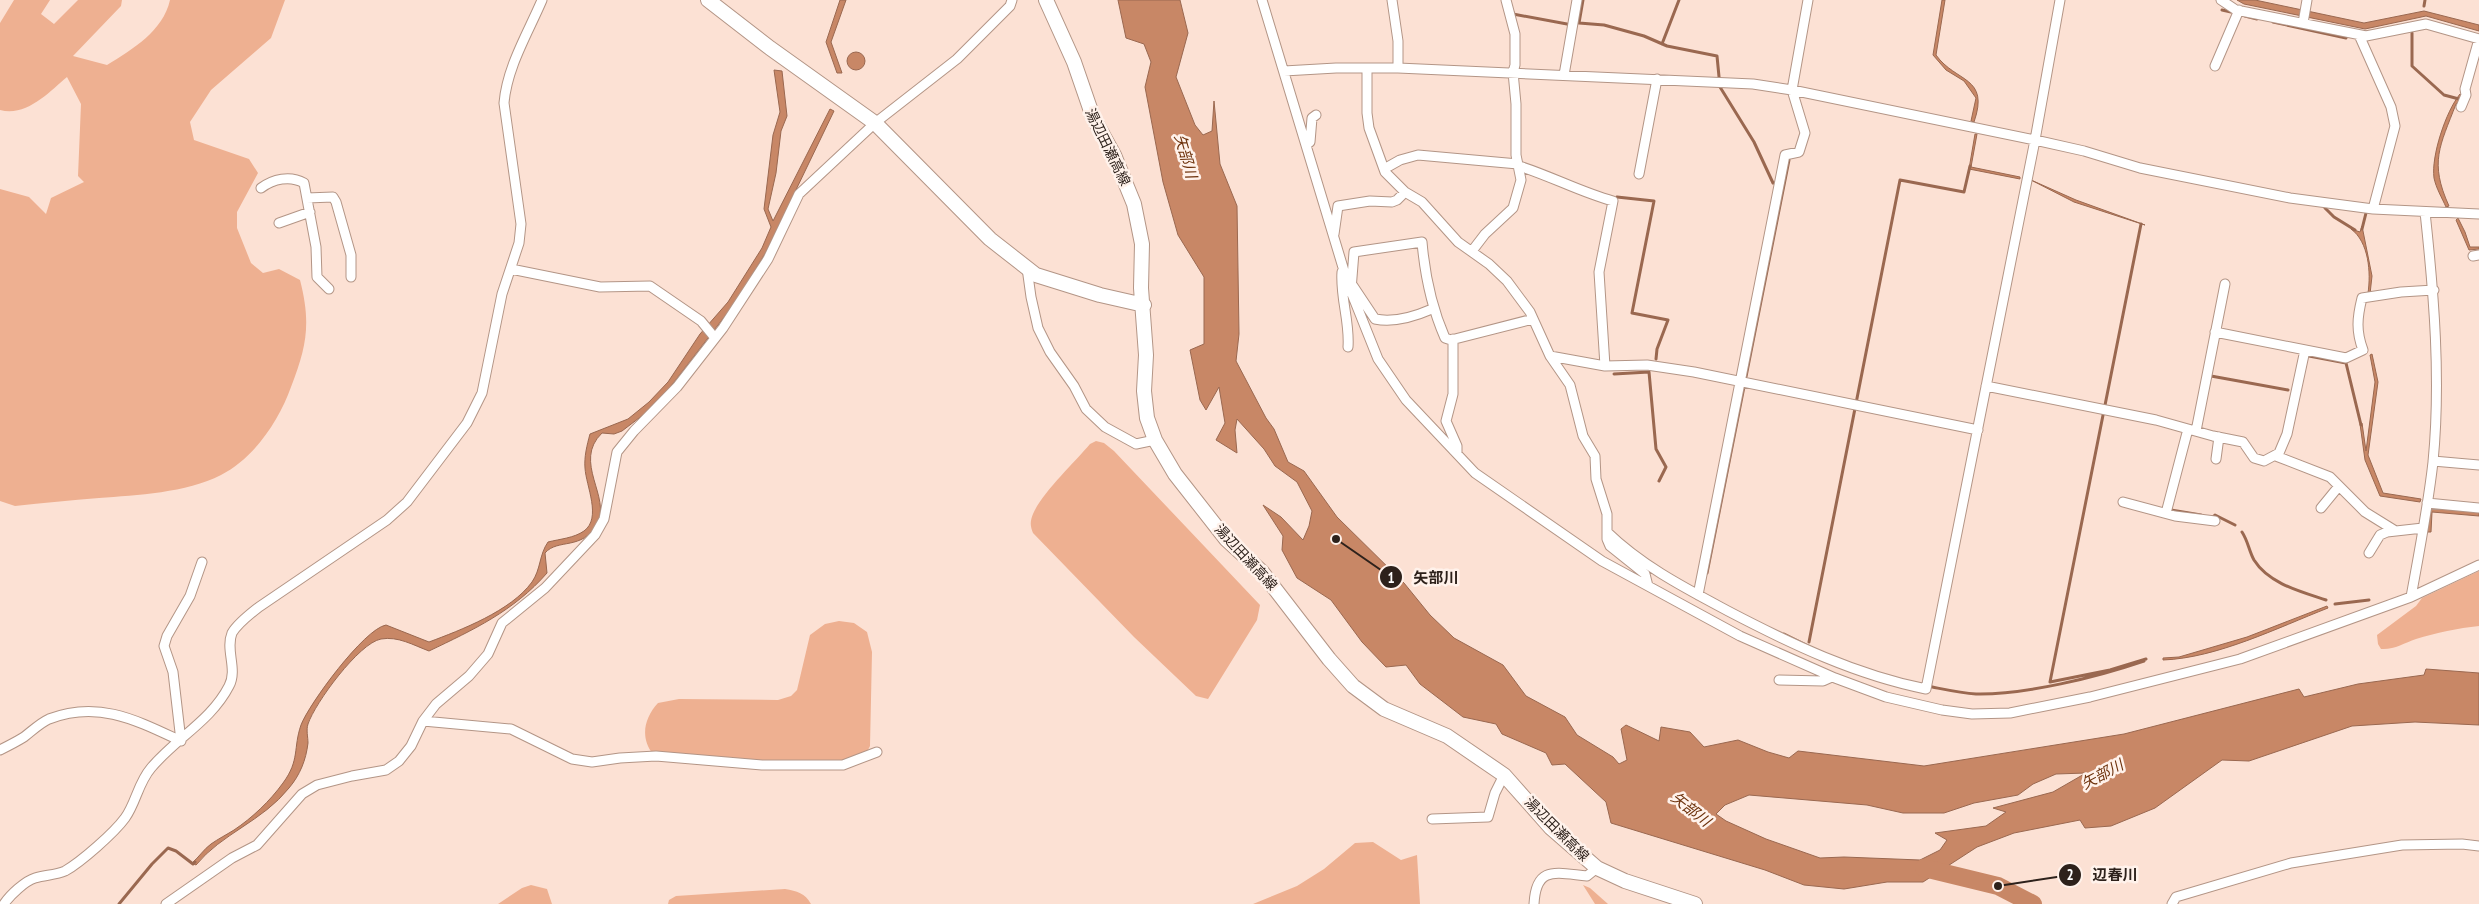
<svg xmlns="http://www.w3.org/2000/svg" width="2479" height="904" font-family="'PT Sans Narrow','Noto Sans JP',sans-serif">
<rect width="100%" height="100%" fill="#fce1d4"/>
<path fill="#eeb091" d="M14 0H50L41 14 54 24 78 0H122L121 6 73 56 107 65C133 49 163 31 170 0H285L271 38 211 90 190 122 194 140 249 159 258 173 237 212V228L251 263 263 273 279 269 300 280C311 323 307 346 291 387 279 421 254 458 221 475 186 493 137 495 99 498 71 500 43 503 15 506L0 501V189L29 197 46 214 51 198 84 182 78 176 81 104 67 77C49 92 27 117 0 110V23Z
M1096 441 1104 443 1114 451 1260 605 1257 620 1208 699 1196 696 1134 637 1033 533C1030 526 1030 521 1033 514 1042 493 1074 463 1090 444Z
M2479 571V626C2458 628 2436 633 2416 639 2404 643 2394 650 2381 649L2378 644 2377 635 2416 606 2422 598Z
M839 621 854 623 867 632 872 652 870 746 866 754 855 766 653 754C640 738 644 718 658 703L679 699 778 700 791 696 797 690 810 635 825 624Z
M1373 842 1401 860 1417 855 1420 904H1253L1297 886 1324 869 1355 843Z
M531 885 547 889 552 904H498L522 888Z
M1583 885 1590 888 1608 904H1595Z
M785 889C797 891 805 893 811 904H668L669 900 676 896Z"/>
<path fill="#c88766" stroke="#9a6850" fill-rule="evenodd" d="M840 0H846L831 42 842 73H837L826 42Z
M1118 0H1180L1188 33 1176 77 1195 125 1203 135 1212 131 1214 101 1220 164 1237 206 1239 334 1236 361 1266 418 1274 429 1288 462 1304 471 1337 517 1404 583 1430 615 1454 638 1503 665 1526 696 1565 717 1577 735 1613 757 1619 764 1627 760 1621 729 1626 725 1659 741 1661 727 1690 732 1704 747 1738 740 1768 752 1789 758 1798 751 1924 766 2124 734 2299 689 2304 697 2358 684 2424 675 2426 669 2479 673V725L2415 722 2352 726 2249 761 2222 760 2155 808 2111 826 2085 828 2080 820 2014 833 1977 847 1923 882H1887L1844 889 1804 885 1765 870 1611 823 1606 802 1565 764 1552 765 1546 753 1502 734 1496 724 1463 717 1420 684 1406 665 1386 667 1362 642 1331 600 1297 578 1282 550 1283 536 1263 505 1281 517 1303 540 1309 526 1312 511 1297 482 1275 466 1264 449 1237 419 1235 430 1237 453 1216 440 1225 423 1219 387 1206 410 1200 400 1190 350 1204 344V277L1178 235 1163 182 1145 87 1151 62 1144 44 1126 38ZM2086 773 2053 792 1993 808 2006 812 1986 826 1935 833 1947 840 1940 850 1920 860 1844 857 1820 858 1766 839 1726 821 1716 814 1725 805 1749 795 1867 805 1903 813H1944L1974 803 2018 795 2033 784 2056 774Z
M1942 0H1945L1936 55C1956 83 1990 76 1974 122L1971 121 1976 98 1964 81 1946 70 1933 55Z
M2237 0H2255L2364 23 2424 11 2479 25V31L2426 16 2365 29 2244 4Z
M847 61a9 9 0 1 1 18 0a9 9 0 1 1-18 0Z
M774 70 782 71 787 116 781 131 776 173 768 209 773 221 830 109 834 111 766 252 735 303 671 386 643 415 622 431 614 434 602 433C572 462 612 497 597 524 582 551 558 538 545 553L547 573C514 611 473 630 429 651 413 645 398 636 381 639 359 643 315 703 308 724 306 730 308 737 308 743 306 760 300 775 289 788 263 821 221 834 196 865L192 863C199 857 204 849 211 844 218 839 226 835 234 830 252 818 270 801 283 783 300 760 293 748 301 725 309 704 364 629 386 625L429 642C461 630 511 611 532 582 541 569 539 555 548 542 560 539 574 538 584 531 602 518 586 486 585 468 584 457 587 445 590 434L628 419 649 402 668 382 700 334 728 302 762 248 771 227 764 209 773 135 780 112Z
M2460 94 2462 98 2456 104C2440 146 2429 162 2449 206L2446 207C2442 198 2436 188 2434 178 2431 156 2446 111 2460 94Z
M1975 134H1977L1971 167 2020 177V179L1969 169Z
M2031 180 2076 200 2145 225 2074 202Z
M2458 218 2465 232 2470 247H2479V249L2469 250 2456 220Z
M2362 226 2372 276 2370 294 2368 293C2371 273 2369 242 2351 229L2360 232Z
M2372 354 2378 382 2368 455 2383 493 2421 499 2420 502 2380 496 2365 460 2360 424 2362 423 2366 451 2375 382 2370 355Z
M2429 508 2479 512V516L2432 512 2431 532H2427Z
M2327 606 2328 608C2277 628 2217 658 2163 660V658L2179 657 2247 637Z"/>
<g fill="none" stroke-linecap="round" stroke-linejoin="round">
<path stroke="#9a6850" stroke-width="3" d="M1583 0 1579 23 1604 25 1644 36 1667 46 1717 56 1720 87 1754 142 1773 183H1775
M2424 6 2425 0
M2222 10 2231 12
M1513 12V14L1567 24
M2245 16 2257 19
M2273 22 2346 38
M2412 33V66L2444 95 2459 99
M1662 44 1679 0
M1617 197 1654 201 1632 313 1668 320 1657 349 1656 359
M2325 208 2334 217 2355 230
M2141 224 2050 682 2110 670 2146 659
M2362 229 2366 213
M2309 356 2346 363 2361 425
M1614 374 1649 372 1656 449 1666 467 1659 481
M2210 378 2211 376 2288 390
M2171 507V510L2201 515
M2210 517H2213L2215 515 2235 525
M2242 532C2248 541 2249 551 2254 560 2269 584 2302 592 2326 600
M1707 573 1789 160
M2335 604 2369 600
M1784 634 1808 646
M1809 642 1900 180 1964 192 1970 166
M1927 686C1943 689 1960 693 1976 694 2025 695 2097 677 2144 661
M119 904 152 864 168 848 176 851 193 864 195 862"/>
<path stroke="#c88766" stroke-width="18" d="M1924 868 1998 886 2033 904"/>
<g stroke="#b39586" stroke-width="11">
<path id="street" d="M1262 0 1348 284 1378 359 1406 400 1475 473 1602 561 1740 636 1835 678 1886 697 1942 710 1972 714 2010 713 2090 697 2240 659 2411 597 2479 565
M1392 0 1398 41V68
M2221 0 2236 10 2366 36 2426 24 2479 39
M2303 23 2307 0
M2359 35 2391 107 2395 126 2373 209
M2215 66 2239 10
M1367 68V113L1369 128 1385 172 1405 192 1422 202 1458 242 1489 264 1507 281 1530 312 1550 356 1570 385 1583 436 1595 456 1596 479 1607 514V539L1610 546 1645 574 1648 586
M1284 71 1336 68H1398L1753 84 1792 90 2035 140 2084 151 2140 168 2290 198 2373 209 2479 214
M1564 75 1577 0
M2461 107 2466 95 2465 89 2479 39
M1306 145 1310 142 1312 118 1316 115
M1519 166C1551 176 1580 192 1613 201L1599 272 1605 366
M1384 169 1400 160 1418 155 1518 164
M1639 174 1657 79
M261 188C273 179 290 175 304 183L316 247 317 277 329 289
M307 198 333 197 336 202 351 255V277
M279 223 310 212
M1334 234 1338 206 1370 201 1392 202 1397 200 1405 192
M1472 251 1485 234 1513 208 1521 180 1516 155V104L1513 72 1515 65V34L1506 0
M2473 256 2479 255
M1027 268 1031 297 1038 328 1050 352 1074 386 1086 409 1105 427 1136 444 1155 440
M511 269 600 287 650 286 701 321 715 338
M1342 272C1340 297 1350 322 1348 347
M1353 286 1375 319C1394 323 1416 316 1432 309
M1351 290 1354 252 1422 242C1425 277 1431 306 1445 338L1451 340 1533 319
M2215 332 2346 358 2363 350C2356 331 2357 318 2362 298L2401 292 2434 290
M1453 339V394L1446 421 1457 446V453
M1550 356 1605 366 1647 365 1694 372 1978 430
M1986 386 2156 420 2213 436 2243 442 2254 458 2264 461 2279 453 2287 434 2305 350
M2196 431 2225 284
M2276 456 2330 477 2365 512 2394 530
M2216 459 2219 437
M2433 461 2479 465
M2123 502 2175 516 2215 521
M2427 503 2479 508
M2321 508 2339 486
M2166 513 2188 429
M1607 532C1642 566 1685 588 1728 611 1791 644 1856 675 1926 689L2035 140 2060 0
M2369 553 2380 535 2387 532 2423 528
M1698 595 1785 155 1799 152 1805 133 1792 90 1808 0
M2411 597C2419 553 2428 507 2433 462 2441 380 2434 295 2425 212
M1779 680 1823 681 1832 677
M423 721 511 729 572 759 592 762 620 758 656 756 762 765H843L877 752
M181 741 173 672 164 646 167 636 190 596 202 562
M0 750C8 746 16 742 24 737 32 731 40 723 49 719 98 700 136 720 181 741
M1432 819 1488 817 1495 793 1504 775
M4 904C10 895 25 881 35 878 45 875 56 875 65 871 81 862 114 833 125 818 136 803 138 783 151 768 176 738 211 721 229 686 238 669 225 650 232 633 238 623 250 614 259 607L387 520 407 502 467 423 482 393 502 294 519 243 521 224 504 103C507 67 528 33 542 0
M166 904 232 858 257 845 302 794 317 785 352 776 386 770 399 761 411 746 423 721 436 704 469 676 488 654 502 623 545 588 595 535 604 519 617 452 634 431 677 387 723 328 768 259 799 194 875 123 957 59 1010 6 1012 0
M1534 904C1536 865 1556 873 1587 876L1597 868
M2172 904 2176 897 2291 863 2402 845 2462 844 2479 846"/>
</g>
<g stroke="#b39586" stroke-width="16">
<path id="secondary" d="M708 0 770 48 875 123 990 239 1036 275 1100 295 1144 305
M1046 0 1074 62 1093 117 1114 155 1134 204 1142 244 1141 288 1146 355 1144 391 1147 418 1155 440 1175 474 1226 539 1262 572 1329 659 1353 686 1384 709 1447 736 1504 775 1551 828 1597 868 1625 881 1695 904"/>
</g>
<use href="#street" stroke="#fff" stroke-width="9"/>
<use href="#secondary" stroke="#fff" stroke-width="14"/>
</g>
<g text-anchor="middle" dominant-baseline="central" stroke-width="5" stroke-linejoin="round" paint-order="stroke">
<g font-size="14" fill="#2d211b" stroke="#fff2eb">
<text transform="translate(1108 147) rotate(64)">湯辺田瀬高線</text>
<text transform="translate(1246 557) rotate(47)">湯辺田瀬高線</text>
<text transform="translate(1557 829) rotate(45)">湯辺田瀬高線</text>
</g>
<g font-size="15" font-style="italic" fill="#6d310b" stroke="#fff2eb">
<text transform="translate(1186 156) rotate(74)">矢部川</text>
<text transform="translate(2102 774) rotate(-28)">矢部川</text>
<text transform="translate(1691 809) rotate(38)">矢部川</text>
</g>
</g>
<path fill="none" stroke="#2d211b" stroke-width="2" d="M1336 539L1391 577M1998 886L2070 875"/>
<g fill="#2d211b" stroke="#fff2eb" stroke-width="2">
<circle cx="1336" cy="539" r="5"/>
<circle cx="1998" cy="886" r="5"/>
<circle cx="1391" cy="577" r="12"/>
<circle cx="2070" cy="875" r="12"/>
</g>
<g font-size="15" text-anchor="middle" font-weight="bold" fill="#fff">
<text x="1391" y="583">1</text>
<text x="2070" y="880">2</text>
</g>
<g font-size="15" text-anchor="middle" font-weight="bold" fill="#2d211b" stroke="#fff2eb" stroke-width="5" stroke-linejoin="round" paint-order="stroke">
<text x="1436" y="583">矢部川</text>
<text x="2115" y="880">辺春川</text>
</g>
</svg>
